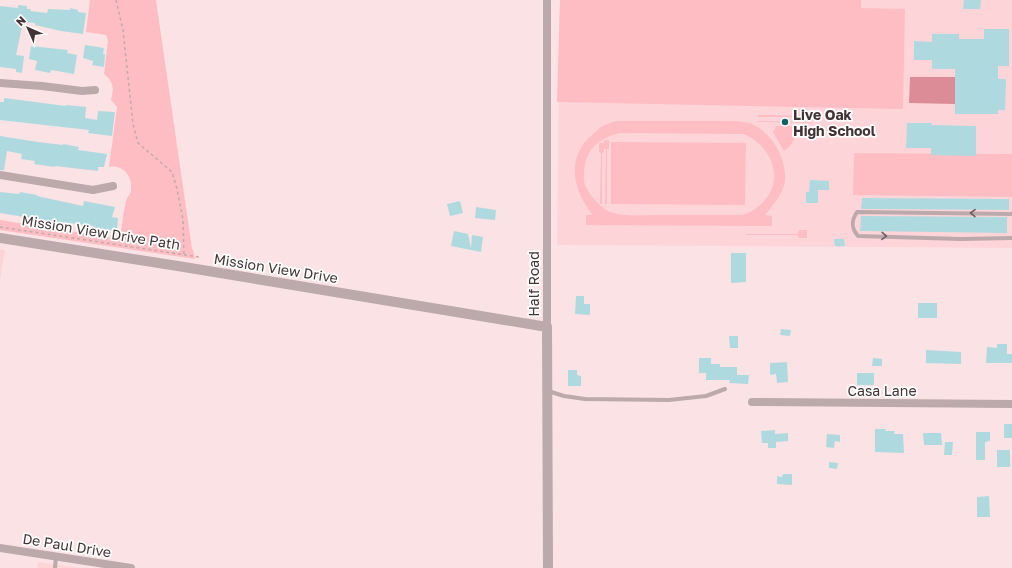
<svg xmlns="http://www.w3.org/2000/svg" width="1012" height="568" font-family="'Golos Text',sans-serif">
<rect width="100%" height="100%" fill="#fbe2e4"/>
<path fill="#fdd5d9" d="M560 0H1012V248L557 245Z
M0 249 5 250 0 280Z
M38 562 79 568H37Z"/>
<path fill="#fdbdc3" fill-rule="evenodd" d="M90 0H156L192 249 193 250 195 259 0 230V220L120 239C122 226 123 213 126 201 127 197 131 194 131 190 133 176 122 164 109 167L117 107 111 100C114 87 114 83 104 74L108 40 106 35 86 32Z
M560 0H861V8L905 9 903 109 557 102Z
M758 115 812 116V117H758Z
M616 121H735C739 122 745 122 750 123 771 131 787 158 785 181 783 194 773 205 765 215L772 216V226L586 225V215H593C573 191 565 158 592 135 595 132 598 129 601 127 606 124 611 123 616 121ZM620 133 743 134C772 145 787 182 760 205 754 210 750 213 742 215 713 215 684 215 656 215 641 215 624 217 610 212 600 208 589 194 585 185 583 179 584 170 585 164 589 146 603 137 620 133Z
M758 121 812 122V123L758 122Z
M776 126H798C796 138 793 145 784 151L773 132Z
M604 140H609V149H607V204H605L606 149H604Z
M611 142 746 143 745 205 611 204Z
M599 143H604V152L602 153V204H600L601 153 599 152Z
M854 153 1012 154V197L853 195Z
M799 230H807V238H799L798 235H746V234H798Z"/>
<path fill="#dc8c96" d="M910 77H956L955 104 909 103Z"/>
<path fill="#aedadf" d="M964 0H981L980 9H963Z
M18 5 27 6V9H31L30 11 47 13 48 9 70 10V8L78 10V12L86 13 83 34 61 31 35 25V23L23 22 16 55 24 56 22 73 16 72V69L0 67V6L18 8Z
M984 29H1009V66H998V79H1006L1005 110H998V114H955V69H932V60H914V41L932 42V34H959V39H984Z
M85 45 104 48 103 54H105L104 67 92 65 93 61 83 58Z
M31 46 68 50 67 53 77 55 74 74 51 70 50 73 35 70 37 61 29 59Z
M4 98 66 106V105L86 107 85 118 97 120 98 111 115 112 112 136 88 133 89 130 0 120V102H4Z
M907 123H932L931 125 976 126V156L931 155V148H906Z
M0 136 38 142 63 145V144L79 147 78 150 107 154 104 167H98V171L55 166V167L34 164 35 161 21 159 22 154 7 151 4 170H0Z
M810 180 829 181V190H818V203H806V192H809Z
M0 192 19 194 20 192 37 195V196L83 206 84 201 115 207 112 217 118 218 117 231 93 228 94 226 60 222V223L0 213Z
M862 198 1009 199V210L861 209Z
M460 201 463 213 450 216 447 204Z
M476 207 496 210 495 220 475 218Z
M861 216 1007 217V233L860 231Z
M454 231 468 234 471 248 472 235 483 237 481 252 451 246Z
M834 239H844L845 246H835Z
M731 253H746V282L731 283Z
M576 296H584V304H590V315L575 314Z
M918 303H937V318H918Z
M781 329 791 330 790 336 780 335Z
M729 336H738V348H730Z
M997 344H1007V354H1012V363H986L987 347 997 348Z
M926 350 961 352V364L926 363Z
M699 358H711V364H720V367H737V375H749L748 384 729 383 730 380H706V373H699Z
M873 358 882 359V366H872Z
M787 362 788 382 777 383 776 374 770 375V363Z
M568 370H577V375L581 376V386H568Z
M857 373H874V385H857Z
M1004 424H1012V438H1004Z
M875 429H886L885 431H895L894 434H903L904 453 875 452Z
M775 430V434L788 433V441L776 442V448H768V443H762L761 431Z
M976 432H990V441L985 442V460H976Z
M923 433H941L942 445H924Z
M827 434 840 435V442L835 441 834 448 826 447Z
M945 442H953L952 455H944Z
M997 450H1010V467H997Z
M829 462 838 463 837 469 829 468Z
M783 474H792V485L777 484V476L782 477Z
M989 496 990 517H977V497Z"/>
<g fill="none" stroke-linecap="round" stroke-linejoin="round">
<path stroke="#c1aaac" stroke-width="1.5" stroke-dasharray="3 3" stroke-linecap="butt" d="M116 0 123 30 133 124 138 143 172 172 177 189 183 219 184 255
M0 227 199 257"/>
<path stroke="#bba9ab" stroke-width="4" d="M1012 214 857 212C851 221 851 228 858 236L961 239 1012 238
M548 391 564 396 585 399 669 400 706 396 725 389
M55 568 56 556"/>
<path stroke="#bba9ab" stroke-width="8" d="M547 0V327
M0 83 42 86 82 91 95 90
M0 175 93 190 113 186
M752 402 1012 404
M0 548 131 568"/>
<path stroke="#bba9ab" stroke-width="10" d="M0 238 184 267 547 327 548 568"/>
</g>
<defs><path id="oneway-chevron" d="M-2-3.5L2.5 0L-2 3.5" fill="none" stroke-width="1.6" stroke-linecap="round" stroke-linejoin="round"/></defs>
<g stroke="#6d5c5e">
<use href="#oneway-chevron" transform="translate(973 213) rotate(-179)"/>
<use href="#oneway-chevron" transform="translate(884 236) rotate(2)"/>
</g>
<circle fill="#106168" stroke="#fff" stroke-width="1.5" cx="785" cy="122" r="4"/>
<g text-anchor="middle" dominant-baseline="central" stroke-width="3.5" stroke-linejoin="round" paint-order="stroke">
<g font-size="14" font-weight="bold" fill="#433335" stroke="#fff" text-anchor="start">
<text x="793" y="114">Live Oak<tspan x="793" dy="16">High School</tspan></text>
</g>
<g font-size="14" fill="#433335" stroke="#fff">
<text transform="translate(101 232) rotate(9)">Mission View Drive Path</text>
<text transform="translate(276 268) rotate(9)">Mission View Drive</text>
<text transform="translate(533 284) rotate(-90)">Half Road</text>
<text x="882" y="390">Casa Lane</text>
<text transform="translate(67 545) rotate(9)">De Paul Drive</text>
</g>
</g>
<g transform="translate(28 28) rotate(315)" stroke="#ffffff" stroke-width="3" paint-order="stroke">
<path d="M0-3L7 15L0 10L-7 15Z" fill="#433335"/>
<text y="-6" font-size="11" font-weight="bold" text-anchor="middle" fill="#433335">N</text>
</g>
</svg>
